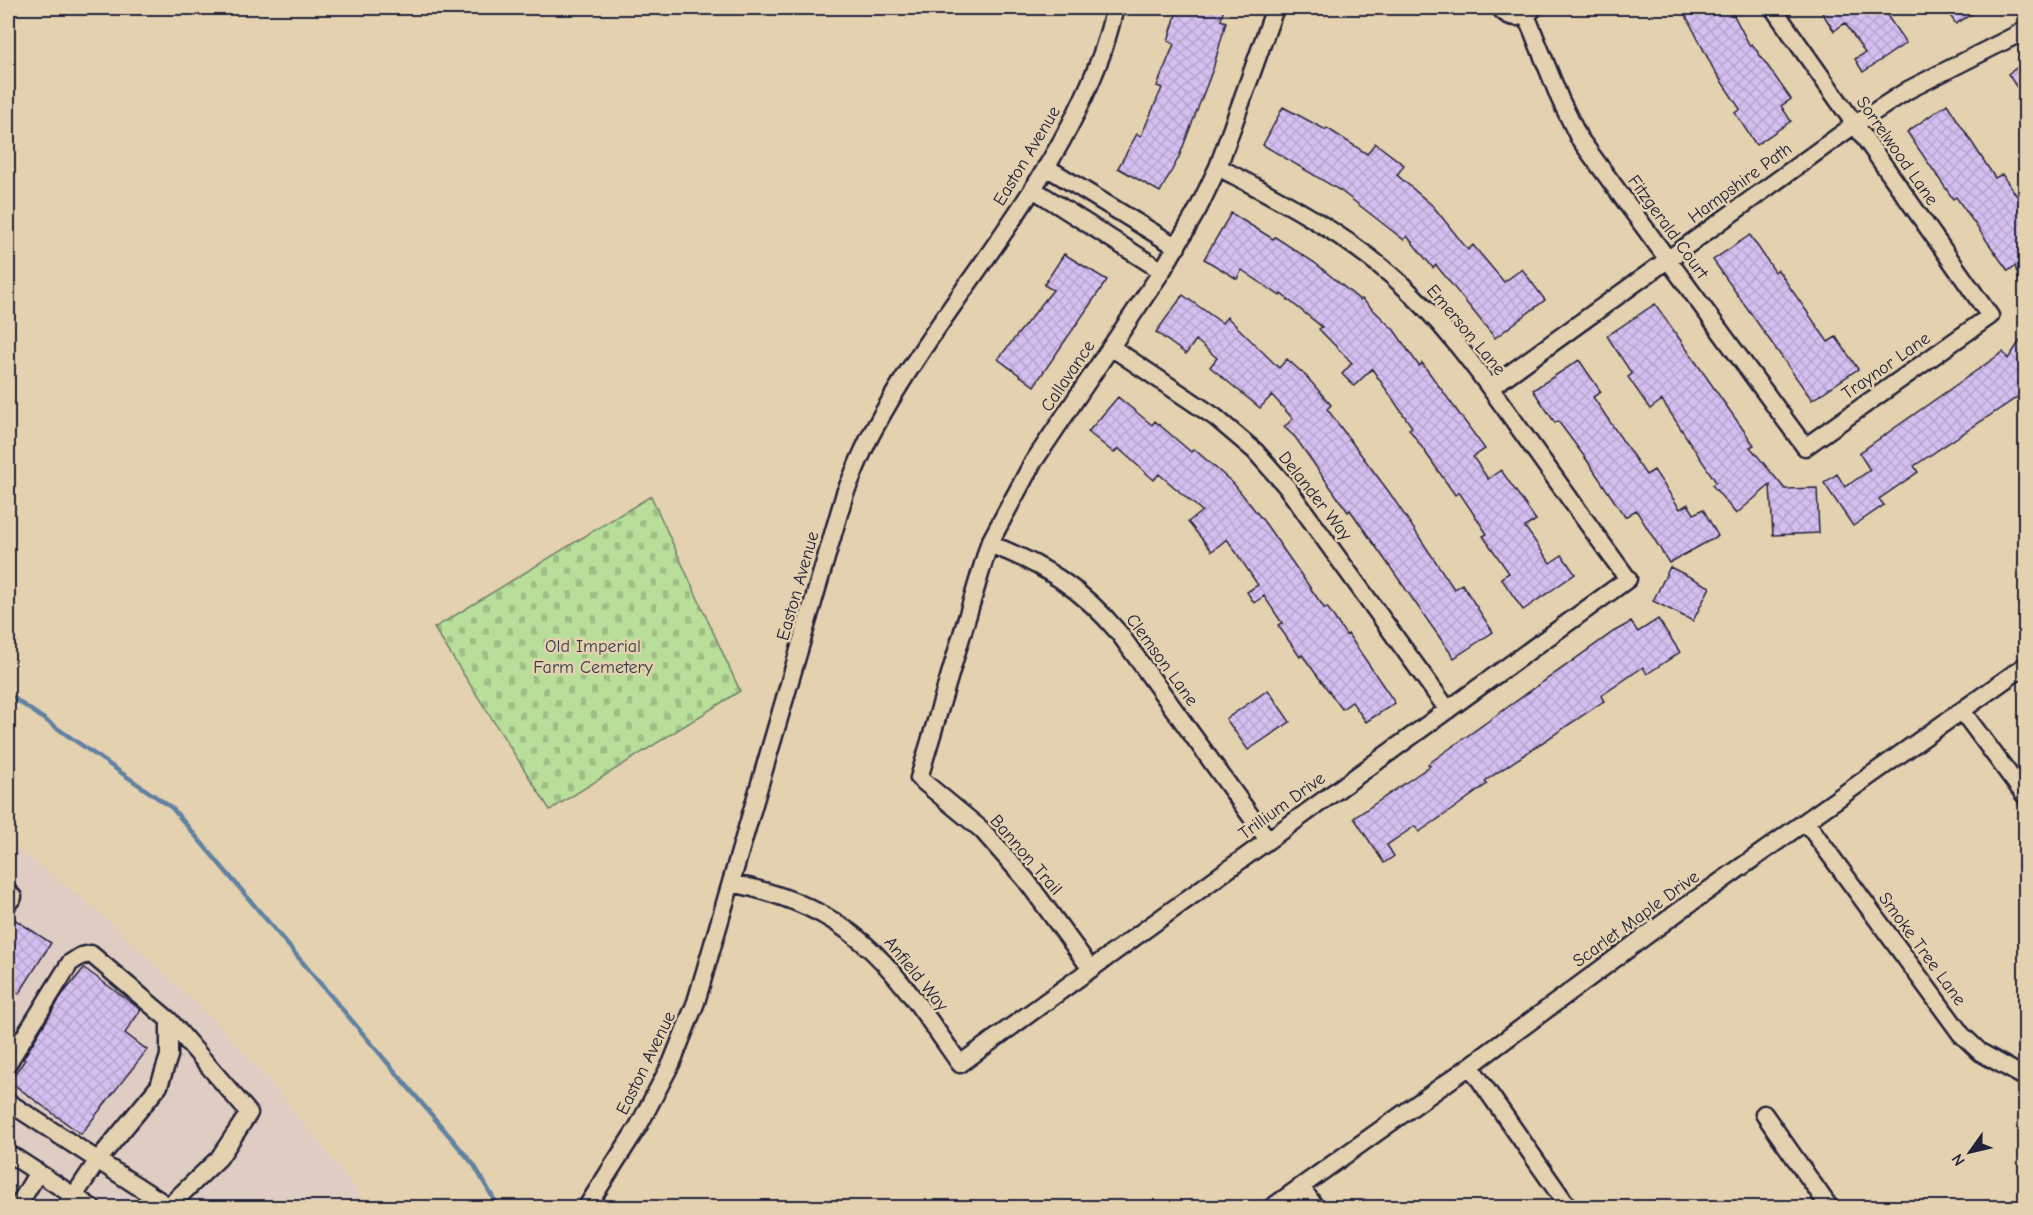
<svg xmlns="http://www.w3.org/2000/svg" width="2033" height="1215" font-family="'Comic Neue',sans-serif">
<defs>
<pattern id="cemetery-stones" width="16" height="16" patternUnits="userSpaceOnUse" patternTransform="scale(1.5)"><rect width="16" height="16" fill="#b8de99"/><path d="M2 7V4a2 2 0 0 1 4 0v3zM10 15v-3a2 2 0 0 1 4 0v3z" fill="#9ebe85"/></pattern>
<pattern id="building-cross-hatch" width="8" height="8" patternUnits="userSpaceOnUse" patternTransform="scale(1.5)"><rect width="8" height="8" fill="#d4bfef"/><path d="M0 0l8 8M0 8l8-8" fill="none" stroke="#b6a4ce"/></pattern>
</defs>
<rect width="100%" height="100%" fill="#e4d1af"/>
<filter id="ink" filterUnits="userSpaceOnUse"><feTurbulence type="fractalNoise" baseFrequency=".0167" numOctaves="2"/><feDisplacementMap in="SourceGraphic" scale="12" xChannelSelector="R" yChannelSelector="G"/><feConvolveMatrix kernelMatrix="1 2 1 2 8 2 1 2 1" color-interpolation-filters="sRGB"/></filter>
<g filter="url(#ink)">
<path fill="#dfccc2" d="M8 841 97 910 219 1025 278 1090 370 1207H8Z"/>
<path fill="url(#cemetery-stones)" stroke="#6d806a" stroke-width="1.5" d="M651 496 740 691 550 810 434 628Z"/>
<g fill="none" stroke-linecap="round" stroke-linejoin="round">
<path stroke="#6082a3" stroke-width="4.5" d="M8 694 172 808 474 1165 499 1208"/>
</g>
<path fill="url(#building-cross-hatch)" stroke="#22223b" stroke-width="1.5" d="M1178 8H1224L1221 20 1226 22 1213 69 1179 157 1160 192 1118 168 1137 134 1141 136 1162 88 1157 86 1174 44 1168 41Z
M1682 8H1730L1750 46 1752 44 1791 99 1781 106 1791 121 1756 145 1735 113 1740 109 1714 70Z
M1819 8H1882L1906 43 1863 72 1855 59 1865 53 1845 23 1834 31Z
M1945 8H1981L1956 24Z
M2025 62V100L2008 74Z
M1947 104 1995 178 2002 174 2025 208V289H2022L2015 266 2008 271 1956 197 1953 199 1907 132Z
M1283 107 1326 130 1327 128 1367 154 1375 143 1404 165 1397 175 1433 206 1468 250 1473 245 1504 282 1522 269 1545 300 1495 338 1436 265 1433 268 1407 236 1404 240 1341 191 1263 145Z
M1231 213 1273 239 1275 237 1315 263 1360 300 1362 299 1394 330 1419 366 1422 363 1485 449 1473 457 1488 479 1501 470 1536 520 1525 527 1550 563 1562 555 1575 574 1523 610 1501 578 1509 573 1483 536 1487 534 1459 492 1455 495 1430 459 1409 429 1412 427 1372 369 1354 386 1342 374 1352 363 1319 329 1322 327 1281 294 1280 296 1242 270 1237 279 1204 259Z
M1750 235 1775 272 1778 270 1828 342 1836 337 1858 369 1812 400 1713 260Z
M1064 254 1107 280 1034 386 998 359 1053 290 1044 285Z
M1183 295 1222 323 1227 317 1279 368 1287 359 1306 376 1331 405 1327 409 1389 492 1454 589 1462 584 1493 632 1454 658 1350 510 1348 512 1295 437 1284 427 1293 419 1272 395 1260 408 1210 367 1217 358 1196 340 1186 354 1156 332Z
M1655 304 1754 445 1750 447 1785 489 1817 488 1819 533 1773 535 1770 485 1736 514 1712 485 1716 482 1662 400 1650 409 1628 377 1632 374 1607 336Z
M2025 333V392L1914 466 1918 472 1879 499 1884 505 1853 526 1824 483 1837 474 1845 487 1870 470 1859 453 2003 352 2008 359Z
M1579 360 1601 392 1593 397 1646 475 1654 470 1680 509 1688 504 1694 514 1703 509 1718 536 1669 563 1636 510 1625 517 1584 456 1558 421 1555 423 1533 390Z
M1118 397 1152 425 1155 421 1191 452 1194 449 1234 484 1265 523 1325 609 1327 607 1346 635 1348 634 1395 703 1366 722 1352 702 1342 709 1302 655 1300 657 1278 625 1282 623 1264 596 1254 603 1247 592 1258 585 1227 539 1212 551 1188 522 1202 511 1159 474 1154 480 1118 448 1114 453 1088 432Z
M1670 567 1710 587 1693 621 1653 601Z
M1658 619 1680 652 1647 674 1643 667 1601 696 1604 701 1485 781 1487 784 1450 811 1419 832 1415 826 1387 845 1394 856 1384 863 1354 818 1430 766 1428 764 1613 632 1631 622 1638 632Z
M1268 690 1290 722 1248 750 1226 719Z
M8 915 51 943 19 994 8 986Z
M84 968 141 1010 125 1033 147 1050 81 1134 9 1081 25 1060 23 1059 62 995Z"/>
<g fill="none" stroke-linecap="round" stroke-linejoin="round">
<g stroke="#22223b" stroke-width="21">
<path id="minor" d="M1500 8C1509 20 1524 20 1534 8
M1526 15 1560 99 1579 138 1805 447 1990 316 1773 8
M1046 167 1177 247
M1033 189 1162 271
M1111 347 1215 417 1255 451 1286 486 1448 710
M1490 388 1854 125 1908 90 2026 30
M989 544C1042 563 1083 590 1119 633L1268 840
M1962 711 2026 797
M1806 822 1961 1034 1980 1052 2026 1078
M731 883C857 909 891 965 960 1064L1628 579C1591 529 1555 478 1519 428 1481 375 1441 318 1391 275 1339 230 1279 199 1218 167
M8 892 13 897 8 903
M1091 969 1026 880 982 830 919 778 989 544 1032 464 1162 271 1198 209 1218 167 1275 8
M169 1020 249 1113 219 1158 169 1206
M8 1063 70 963 81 956 91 954 169 1020V1056L159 1086 98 1160 74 1196 8 1153
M1470 1066 1569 1208
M8 1102 171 1208
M1764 1114 1830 1208
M1301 1187 1316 1208
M17 1208 38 1172
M66 1208 74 1196 92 1208
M586 1208 639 1125 672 1062 696 1002 845 493C854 473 862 451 873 431 942 302 1050 195 1101 56 1107 40 1111 23 1115 8
M1271 1208 1470 1066 1682 909 2026 665"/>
</g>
<use href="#minor" stroke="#e4d1af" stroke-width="16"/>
</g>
</g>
<g text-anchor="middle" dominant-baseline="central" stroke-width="5" stroke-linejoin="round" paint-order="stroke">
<g font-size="18" fill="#22223b" stroke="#e4d1af">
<text transform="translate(1897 151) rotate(55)">Sorrelwood Lane</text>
<text transform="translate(1027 156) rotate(-59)">Easton Avenue</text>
<text transform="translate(1740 183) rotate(-36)">Hampshire Path</text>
<text transform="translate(1668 227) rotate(54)">Fitzgerald Court</text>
<text transform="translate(1466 330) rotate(50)">Emerson Lane</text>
<text transform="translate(1886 366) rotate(-35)">Traynor Lane</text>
<text transform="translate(1068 376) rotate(-56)">Callavance</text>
<text transform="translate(1315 496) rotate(52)">Delander Way</text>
<text transform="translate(798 586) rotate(-74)">Easton Avenue</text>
<text transform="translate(1162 660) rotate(54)">Clemson Lane</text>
<text transform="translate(1282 806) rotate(-36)">Trillium Drive</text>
<text transform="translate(1026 855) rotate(49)">Bannon Trail</text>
<text transform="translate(1636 919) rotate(-36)">Scarlet Maple Drive</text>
<text transform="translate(1922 949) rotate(54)">Smoke Tree Lane</text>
<text transform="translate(916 974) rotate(51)">Anfield Way</text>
<text transform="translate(646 1063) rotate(-64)">Easton Avenue</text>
</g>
<g font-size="18" fill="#383e49" stroke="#e4d1af">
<text x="593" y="646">Old Imperial<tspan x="593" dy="21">Farm Cemetery</tspan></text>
</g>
</g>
<rect width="2033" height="1215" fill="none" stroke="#e4d1af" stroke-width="30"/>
<rect x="15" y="15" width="2003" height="1185" fill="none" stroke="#22223b" stroke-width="2" filter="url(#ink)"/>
<g transform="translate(1970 1152) rotate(236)" stroke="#e4d1af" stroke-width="4.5" paint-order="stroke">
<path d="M0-4.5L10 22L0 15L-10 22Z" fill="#22223b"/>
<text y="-9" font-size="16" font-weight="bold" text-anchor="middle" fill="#22223b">N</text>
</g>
</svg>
